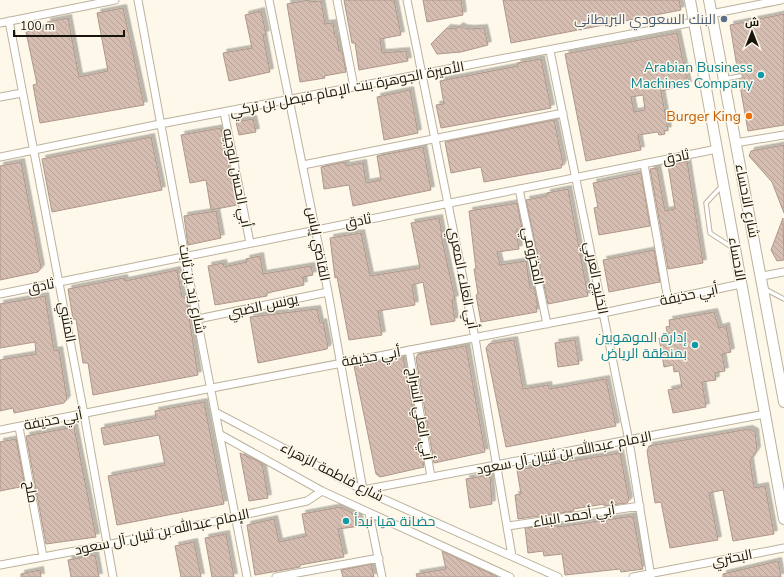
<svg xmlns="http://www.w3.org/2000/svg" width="784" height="577" font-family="'Nunito Sans',Cairo,sans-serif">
<defs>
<pattern id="building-back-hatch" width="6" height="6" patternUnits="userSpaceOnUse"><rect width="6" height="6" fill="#d6bdb1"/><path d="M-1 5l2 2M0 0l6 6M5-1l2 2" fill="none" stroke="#b7a297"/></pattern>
<filter id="shadow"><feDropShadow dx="3.5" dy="-3.5" stdDeviation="0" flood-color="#0004"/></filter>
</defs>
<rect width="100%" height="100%" fill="#fef8ea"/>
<path fill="url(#building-back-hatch)" stroke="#ae978b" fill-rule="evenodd" filter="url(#shadow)" d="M309 0 310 2 321 1 325 24 333 23 335 37H337L339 51 342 50 346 72 324 76 325 78 300 82 287 4Z
M344 0H394L401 35 380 39 382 53 406 51 408 61 359 70 355 43H352Z
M423 0H461L463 15 427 22Z
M503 0H679L681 10 511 43Z
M123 8 144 105 40 123 33 85 37 84 26 32 48 27 47 22 68 18 79 77 108 71 97 13Z
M261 11 266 34 263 35 270 72 229 81 223 53 252 48 245 15Z
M784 14V125L748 131 739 80 743 76 741 73H738L730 25Z
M460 26 463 28 471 29 484 28 488 45 461 52 437 54 431 44 447 28 456 29Z
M677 33 688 85 661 91 668 130 664 131 665 134 659 135 658 132 638 135 641 150 586 161 565 54ZM643 95 645 110 634 112 631 97Z
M541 59 551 108 441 128 436 105 444 104 440 81 518 66 517 63Z
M410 90 418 133 384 140 377 97Z
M253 119 256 132 239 135 236 122Z
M554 120 563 163 561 168 484 182 481 167 451 173 445 142Z
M221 128 237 205 211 210 206 180 190 183 181 135Z
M151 137 162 190 52 212 42 159Z
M784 145V213L772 182 749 156 751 151Z
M423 147 431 190 353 206 349 185 324 189 321 167 345 162 346 166 363 163 366 183 381 180 377 156Z
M687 161 703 263 668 269 650 169 657 168 665 211 675 209 668 165Z
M21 162 41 268 38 272 0 280V166Z
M641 173 650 226 599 235 594 208 598 207 593 183Z
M568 189 588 296 548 304 526 200 547 196V193Z
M517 203 522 229 516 230 519 249 497 252 500 265 526 261 530 288H534L538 306H536L537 312 481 322 476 295 478 294 474 269H476L469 211Z
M216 211 221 238 188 245 184 216Z
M439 218 442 235H441L455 299 452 300 455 321 431 325 423 282 412 285 415 305 378 311 382 335 349 340 337 277 335 278 330 238 361 233 370 276 420 268 411 223Z
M783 218 784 260 777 261 771 250Z
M654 250 660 282 609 292 603 260Z
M260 256 263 274 311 266 313 275 303 277 304 285 267 293V296L215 305 208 266 223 263 224 267 247 262 246 259Z
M177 270 182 297H186L198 375 93 395 88 363H83L76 319H73L68 289 124 278 125 281Z
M45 296 54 351 59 350 67 399 64 403 14 413 13 408 0 411V360L36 354 35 342 0 348V304Z
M317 309 320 323 323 322 328 346 327 349 258 363 250 317Z
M714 312 719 328 726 326 731 352 722 354 725 371 715 373 716 380 702 382 706 407 673 413 668 390 682 387 679 371 674 372 673 365 664 367 659 338 668 337 666 327 670 326 669 320Z
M514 340 523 389 548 385 549 389 606 379 616 426 506 447 486 348 489 344Z
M575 340 579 364 558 367 555 343Z
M466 346 485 452 434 463 416 358 418 354Z
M403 357 424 467 380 477 376 474 354 366Z
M204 402 224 504 117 525 108 476 165 465 159 435 104 445 101 428 156 418 155 411Z
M74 427 96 537 46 544 26 436Z
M749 429 755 432 757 450 750 461 754 488 765 486 774 534 733 541 723 490 709 493 718 540 670 548 661 502 655 503 647 451 649 446Z
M16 439 25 486 0 491V442Z
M240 453 262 463 268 498 249 501Z
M620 453 629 500 627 503 604 506V504L573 509 574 511 518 519 515 495 521 494 517 470Z
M490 475 492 504 470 508 466 479Z
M340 507 358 516 361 526 338 529 344 557 300 565V567L255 575 247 525 274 519 279 542 306 536 302 514Z
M633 516 643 569 621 572 620 569 565 575 562 554 544 556 543 551 528 553 525 528 558 525V527Z
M226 534 234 577H212L205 538Z
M194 542 201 577H181L175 546Z
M442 551 498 577H417L416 574 446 569Z
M95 555 99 577H71L68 560Z
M778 561 781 577H723V574Z
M371 564 374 577H343L341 570Z
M40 570 41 577H21V574Z"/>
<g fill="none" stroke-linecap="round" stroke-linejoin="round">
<g stroke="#bcb29c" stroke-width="5.5">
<path id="lane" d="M724 79 740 76
M721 187 706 203 710 233 733 248
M765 289 784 299"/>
</g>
<g stroke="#bcb29c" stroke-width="9">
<path id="street" d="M138 0 185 256 247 577
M269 0 328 292 363 490 765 414
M337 0 354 87
M407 0 475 338 512 556
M711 14 781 0
M9 21 84 414 113 577
M0 23 115 0
M550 51 629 441 651 577
M0 97 22 93
M224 112 250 243
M735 143 784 135
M0 157 160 124 694 22
M644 164 668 300
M303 165 563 113
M519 189 547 324
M762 276 784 272
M0 294 717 149
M198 319 328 292
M409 350 431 477
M217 413 363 490 558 577
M19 427 43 557
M0 430 212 388 603 313 741 284
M221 435 322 491 510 577
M369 513 382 577
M508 526 640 506
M0 565 107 545 307 501 322 491
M276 577 379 558
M633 577 784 548"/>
</g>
<g stroke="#bcb29c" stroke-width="12">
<path id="secondary" d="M690 0 784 519
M709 0 784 402"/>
</g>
<use href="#lane" stroke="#fff" stroke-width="3.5"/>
<use href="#street" stroke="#fff" stroke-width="7"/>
<use href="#secondary" stroke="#fff" stroke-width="10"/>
</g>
<circle fill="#5c6f8a" stroke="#fef8ea" stroke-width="1.5" cx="724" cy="19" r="4"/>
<g fill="#0f9aa8" stroke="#fef8ea" stroke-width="1.5">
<circle cx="761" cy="75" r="4"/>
<circle cx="695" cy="345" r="4"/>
<circle cx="346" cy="521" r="4"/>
</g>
<circle fill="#e8710a" stroke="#fef8ea" stroke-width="1.5" cx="749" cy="116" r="4"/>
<g text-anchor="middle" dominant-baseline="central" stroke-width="3" stroke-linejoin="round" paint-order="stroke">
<g font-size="14" fill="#4e5e75" stroke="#fef8ea" text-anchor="end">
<text x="716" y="19">البنك السعودي البريطاني</text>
</g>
<g font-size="14" fill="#0d838f" stroke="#fef8ea" text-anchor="end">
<text x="753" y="67">Arabian Business<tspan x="753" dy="16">Machines Company</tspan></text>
<text x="687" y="337">إدارة الموهوبين<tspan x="687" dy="16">بمنطقة الرياض</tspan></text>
<text x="354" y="521" text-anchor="start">حضانة هيا نبدأ</text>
</g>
<g font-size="14" fill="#18150d" stroke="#fef8ea">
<text transform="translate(347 89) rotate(-11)">الأميرة الجوهرة بنت الإمام فيصل بن تركي</text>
<text transform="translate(676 157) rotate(-12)">ثادق</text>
<text transform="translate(237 178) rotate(79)">أبي الحسن الوجيه</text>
<text transform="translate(747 201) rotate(79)">شارع الاحساء</text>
<text transform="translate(358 221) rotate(-11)">ثادق</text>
<text transform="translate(318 244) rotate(79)">القاضي إياس</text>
<text transform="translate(533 256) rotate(78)">المخزومي</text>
<text transform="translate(737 259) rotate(80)">الاحساء</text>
<text transform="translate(463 278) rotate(79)">أبي العلاء المعري</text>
<text transform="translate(596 278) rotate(79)">الخليج العربي</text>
<text transform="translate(41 286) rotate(-11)">ثادق</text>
<text transform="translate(192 289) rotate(79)">شارع زيد بن ثابت</text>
<text transform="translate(689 295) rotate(-12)">أبي حذيفة</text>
<text transform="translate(263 306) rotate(-12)">يونس الضبي</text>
<text transform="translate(67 322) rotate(79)">المتنبي</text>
<text transform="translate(371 357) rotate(-10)">أبي حذيفة</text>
<text transform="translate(420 414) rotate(80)">أبي العلي السراج</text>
<text transform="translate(53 420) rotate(-11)">أبي حذيفة</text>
<text transform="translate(564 453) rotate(-11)">الإمام عبدالله بن ثنيان آل سعود</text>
<text transform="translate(332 472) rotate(27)">شارع فاطمة الزهراء</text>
<text transform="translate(31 492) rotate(80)">ملح</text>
<text transform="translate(574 516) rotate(-9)">أبي أحمد البناء</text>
<text transform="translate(162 532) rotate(-12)">الإمام عبدالله بن ثنيان آل سعود</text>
<text transform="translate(732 558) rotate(-11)">البحتري</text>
</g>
<g font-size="14" fill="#c56008" stroke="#fef8ea" text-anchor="end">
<text x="741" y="116">Burger King</text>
</g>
</g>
<g transform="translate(752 32)" stroke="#fef8ea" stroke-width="3" paint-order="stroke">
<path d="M0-3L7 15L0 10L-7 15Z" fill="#18150d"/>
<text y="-6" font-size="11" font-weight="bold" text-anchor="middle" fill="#18150d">ش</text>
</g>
<path d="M14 30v6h110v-6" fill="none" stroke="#18150d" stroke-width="2"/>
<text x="20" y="30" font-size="12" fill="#18150d" stroke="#fef8ea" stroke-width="3" paint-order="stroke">100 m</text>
</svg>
